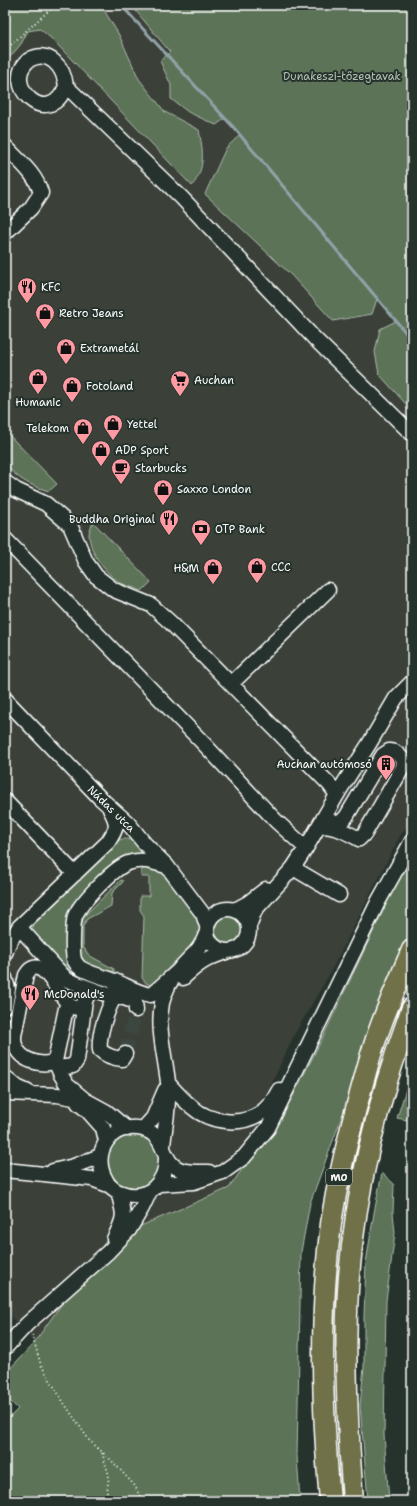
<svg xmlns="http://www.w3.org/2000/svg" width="417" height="1506" font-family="'Shantell Sans',sans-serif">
<rect width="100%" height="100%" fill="#26332d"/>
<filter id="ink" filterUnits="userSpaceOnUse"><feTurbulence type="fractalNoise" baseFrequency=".025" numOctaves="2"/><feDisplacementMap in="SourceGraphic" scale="8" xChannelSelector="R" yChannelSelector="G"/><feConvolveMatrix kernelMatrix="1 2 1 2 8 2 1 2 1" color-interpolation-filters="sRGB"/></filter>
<g filter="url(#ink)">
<path fill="#3b4139" d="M5 5H131L412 340V820L400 836 329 975 295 1033 270 1087 292 1098 229 1188 106 1241 34 1343 5 1310Z"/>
<path fill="#5c7358" stroke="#aeb9ac" d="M5 5H101L119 35 139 79 165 112 199 130C203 151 206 168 192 186L53 40 40 29 28 31 21 44 5 63Z
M131 5H412V411L379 374 375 352 380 329 396 321 377 299 372 314 333 321 291 275 205 194 226 148 240 135 226 118 216 125 188 112 171 99V85L160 61 170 52Z
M5 431 57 484 49 491C29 485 19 480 5 464Z
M93 522 151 582 142 591C135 588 127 586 121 583 105 573 90 554 89 534 89 530 92 526 93 522Z
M122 839C135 838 143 847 152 854 139 854 129 854 117 860L72 904C64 922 68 945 69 964L71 969 76 973 113 987V990L70 978 31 932 34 924 74 885 81 876 115 842Z
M412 858V931L404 948 310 1203 301 1252 297 1456 300 1501H5V1422L18 1409 5 1396V1374L34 1343 106 1241 229 1188 292 1098 322 1039 392 892Z
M150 867 162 870 202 924 199 941 179 960 172 964 156 983 151 985 146 983 142 978 144 916 140 910V896H149V877H141V871L144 868Z
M121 880 123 881 122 883 112 893 111 906 87 919 83 926V946L87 953 92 957 114 969V972L112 973C102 970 83 966 80 956V928L84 916Z
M211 930a17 17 0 1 1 34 0a17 17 0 1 1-34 0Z
M412 1070V1121L397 1118Z
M107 1162a27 27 0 1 1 54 0a27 27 0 1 1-54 0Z
M382 1173 394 1184 393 1212 395 1233 386 1301 384 1435 389 1501H368L360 1405 364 1367V1316L366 1263 374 1213Z"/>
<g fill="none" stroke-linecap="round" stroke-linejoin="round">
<path stroke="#92a3a9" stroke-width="3" d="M121 5 235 129 412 340"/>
<path stroke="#3c4742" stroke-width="14" stroke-dasharray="14 7" stroke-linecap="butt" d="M125 1054 136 1010"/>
<g stroke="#fff" stroke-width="17">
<path id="minor" d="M66 86C48 132 0 83 29 60 49 48 64 68 66 86L182 198 315 339 412 434
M5 146C18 160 36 174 41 193L31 208 5 233
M5 482 16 490 46 504 70 525 86 562 96 576 114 590 151 605 171 623 329 784 337 795
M5 539 205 745 276 821 306 848
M231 684 328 590
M5 699 100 798 128 823 145 844 167 866 203 914 207 926
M5 801 75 874
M319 826C334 825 346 832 359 839L365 833 403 767 404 760 395 752 389 751 383 755 346 817 340 823H334L324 817
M166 866C153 862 141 858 128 863 114 868 81 902 75 916 73 922 72 952 74 959 74 961 77 964 78 966 84 972 106 978 115 981 127 986 138 993 151 995L178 971
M293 868 339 895
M207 930a21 21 0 1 1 42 0a21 21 0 1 1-42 0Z
M235 910 248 903 266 889
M249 926 255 910 293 868 306 848 341 788 369 744 396 698 412 682
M19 927 67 980 114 997 118 983
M5 953 9 943 19 927 108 842C117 828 119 825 110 809
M5 978 8 989 5 1006
M183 978C198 964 206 958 226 952
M125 1054 122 1059C113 1058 106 1056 100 1050 98 1035 107 1011 114 997L124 998 135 1002 136 1010
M55 1061C42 1067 20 1061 15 1045 14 1043 14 1039 14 1036L26 975C39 953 55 986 63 997 65 1000 68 1003 71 1007
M58 1068 73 1066 77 1060 85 1000
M5 1077 17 1087 28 1092
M168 1083C175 1091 183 1100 192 1107 210 1123 242 1127 262 1112 269 1106 275 1098 279 1090
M5 1093 57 1095 85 1100 107 1112 127 1129
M85 1100 67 1085 61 1075 55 1061 66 1008 71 1007 79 1008 83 1006 90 989
M78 1103 87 1110 103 1128 106 1141
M143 1129 153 1118 165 1090
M163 1146C165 1125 170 1103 168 1082 165 1055 157 1030 162 1003 165 992 171 979 178 971 191 954 199 954 207 932
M166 1156C167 1183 147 1203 119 1192 114 1190 108 1185 106 1180 90 1153 111 1121 143 1129 163 1135 161 1151 171 1163 180 1174 197 1172 209 1172
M5 1170 92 1179 108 1185
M53 1171 74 1166 100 1156
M159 1184 194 1182 223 1172 244 1157 268 1128 378 902 412 841
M114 1239C125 1217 125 1216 118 1192
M5 1348 27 1324 108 1252 129 1230 142 1208 150 1191"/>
</g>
<g stroke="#fff" stroke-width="23">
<path id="highway" d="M330 1501C322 1409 319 1316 331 1224 338 1176 350 1129 363 1083 367 1069 370 1056 375 1042 385 1011 399 980 412 950
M353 1501C348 1431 344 1361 348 1290 354 1194 378 1098 412 1008"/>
</g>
<path stroke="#fff" stroke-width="2" stroke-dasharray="1 3" stroke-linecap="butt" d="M5 50 55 5
M409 829 412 825
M237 957C246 955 252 945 254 937
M32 1335 41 1365 64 1403 89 1440 112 1461 135 1486 142 1501
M102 1453 109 1475 106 1501"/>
<use href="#minor" stroke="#26332d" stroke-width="14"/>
<use href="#highway" stroke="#6f704a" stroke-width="20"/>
</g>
</g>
<defs>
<g id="restaurant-pin" transform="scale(1)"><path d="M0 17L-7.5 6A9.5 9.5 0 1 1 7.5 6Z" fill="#ff9aa2" stroke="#26332d"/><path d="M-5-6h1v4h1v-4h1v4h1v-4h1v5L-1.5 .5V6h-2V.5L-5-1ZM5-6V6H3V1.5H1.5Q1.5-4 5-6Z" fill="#111"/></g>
<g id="shop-pin" transform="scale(1)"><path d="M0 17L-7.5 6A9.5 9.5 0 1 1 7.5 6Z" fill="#ff9aa2" stroke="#26332d"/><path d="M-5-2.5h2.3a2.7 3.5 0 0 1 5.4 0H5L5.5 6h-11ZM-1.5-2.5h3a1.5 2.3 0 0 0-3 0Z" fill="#111"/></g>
<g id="supermarket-pin" transform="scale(1)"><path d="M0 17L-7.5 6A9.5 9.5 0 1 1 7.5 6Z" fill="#ff9aa2" stroke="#26332d"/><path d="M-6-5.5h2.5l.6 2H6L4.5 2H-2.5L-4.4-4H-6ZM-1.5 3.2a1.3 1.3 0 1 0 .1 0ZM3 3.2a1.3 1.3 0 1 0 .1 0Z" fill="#111"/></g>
<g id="cafe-pin" transform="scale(1)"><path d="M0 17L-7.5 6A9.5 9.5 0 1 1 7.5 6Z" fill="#ff9aa2" stroke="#26332d"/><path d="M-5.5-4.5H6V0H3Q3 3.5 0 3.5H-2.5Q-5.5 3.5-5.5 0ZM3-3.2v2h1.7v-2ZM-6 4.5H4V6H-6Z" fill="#111"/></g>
<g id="bank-pin" transform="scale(1)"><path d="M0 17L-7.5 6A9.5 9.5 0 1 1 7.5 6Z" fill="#ff9aa2" stroke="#26332d"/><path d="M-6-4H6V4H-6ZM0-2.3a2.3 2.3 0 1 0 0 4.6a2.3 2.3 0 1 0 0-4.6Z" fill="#111"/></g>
<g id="building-pin" transform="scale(1)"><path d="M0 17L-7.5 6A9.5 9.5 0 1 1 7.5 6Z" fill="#ff9aa2" stroke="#26332d"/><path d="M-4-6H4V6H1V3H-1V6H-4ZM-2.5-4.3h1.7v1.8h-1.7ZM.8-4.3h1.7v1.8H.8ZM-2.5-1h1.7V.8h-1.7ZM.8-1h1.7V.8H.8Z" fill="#111"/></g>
</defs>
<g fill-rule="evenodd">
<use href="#restaurant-pin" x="27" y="287"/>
<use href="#shop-pin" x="45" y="313"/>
<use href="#shop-pin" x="66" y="348"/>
<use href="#shop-pin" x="38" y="378"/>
<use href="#supermarket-pin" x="180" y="380"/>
<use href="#shop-pin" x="72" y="386"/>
<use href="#shop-pin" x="113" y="424"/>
<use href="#shop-pin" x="83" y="428"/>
<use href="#shop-pin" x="101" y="450"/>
<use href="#cafe-pin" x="121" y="468"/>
<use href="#shop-pin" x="163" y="489"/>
<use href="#restaurant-pin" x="169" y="519"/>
<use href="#bank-pin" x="201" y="529"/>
<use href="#shop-pin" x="257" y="567"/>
<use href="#shop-pin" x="213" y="568"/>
<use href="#building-pin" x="386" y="764"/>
<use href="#restaurant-pin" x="30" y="994"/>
</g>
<g text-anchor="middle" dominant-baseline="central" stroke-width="4" stroke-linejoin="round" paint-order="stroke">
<rect fill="#26332d" stroke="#bec2c0" stroke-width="1" x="326" y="1169" width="26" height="16" rx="3"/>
<g font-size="10" font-weight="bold" fill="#fff">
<text x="339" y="1177">M0</text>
</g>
<g font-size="11" fill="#b6c0b4" stroke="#26332d">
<text x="342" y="76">Dunakeszi-tőzegtavak</text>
</g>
<g font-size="11" fill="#fff" stroke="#26332d" text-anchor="start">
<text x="41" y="287">KFC</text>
<text x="59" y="313">Retro Jeans</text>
<text x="80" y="348">Extrametál</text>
<text x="194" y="380">Auchan</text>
<text x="86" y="386">Fotoland</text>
<text x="38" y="402" text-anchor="middle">Humanic</text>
<text x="127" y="424">Yettel</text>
<text x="69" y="428" text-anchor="end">Telekom</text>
<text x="115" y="450">ADP Sport</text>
<text x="135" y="468">Starbucks</text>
<text x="177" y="489">Saxxo London</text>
<text x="155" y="519" text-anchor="end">Buddha Original</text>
<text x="215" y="529">OTP Bank</text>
<text x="271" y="567">CCC</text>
<text x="199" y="568" text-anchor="end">H&amp;M</text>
<text x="372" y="764" text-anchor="end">Auchan autómosó</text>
<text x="44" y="994">McDonald's</text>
</g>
<g font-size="11" fill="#fff" stroke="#26332d">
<text transform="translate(111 809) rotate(44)">Nádas utca</text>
</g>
</g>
<rect width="417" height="1506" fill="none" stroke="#26332d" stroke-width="20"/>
<rect x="10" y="10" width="397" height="1486" fill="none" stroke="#fff" stroke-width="1.5" filter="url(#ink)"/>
</svg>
